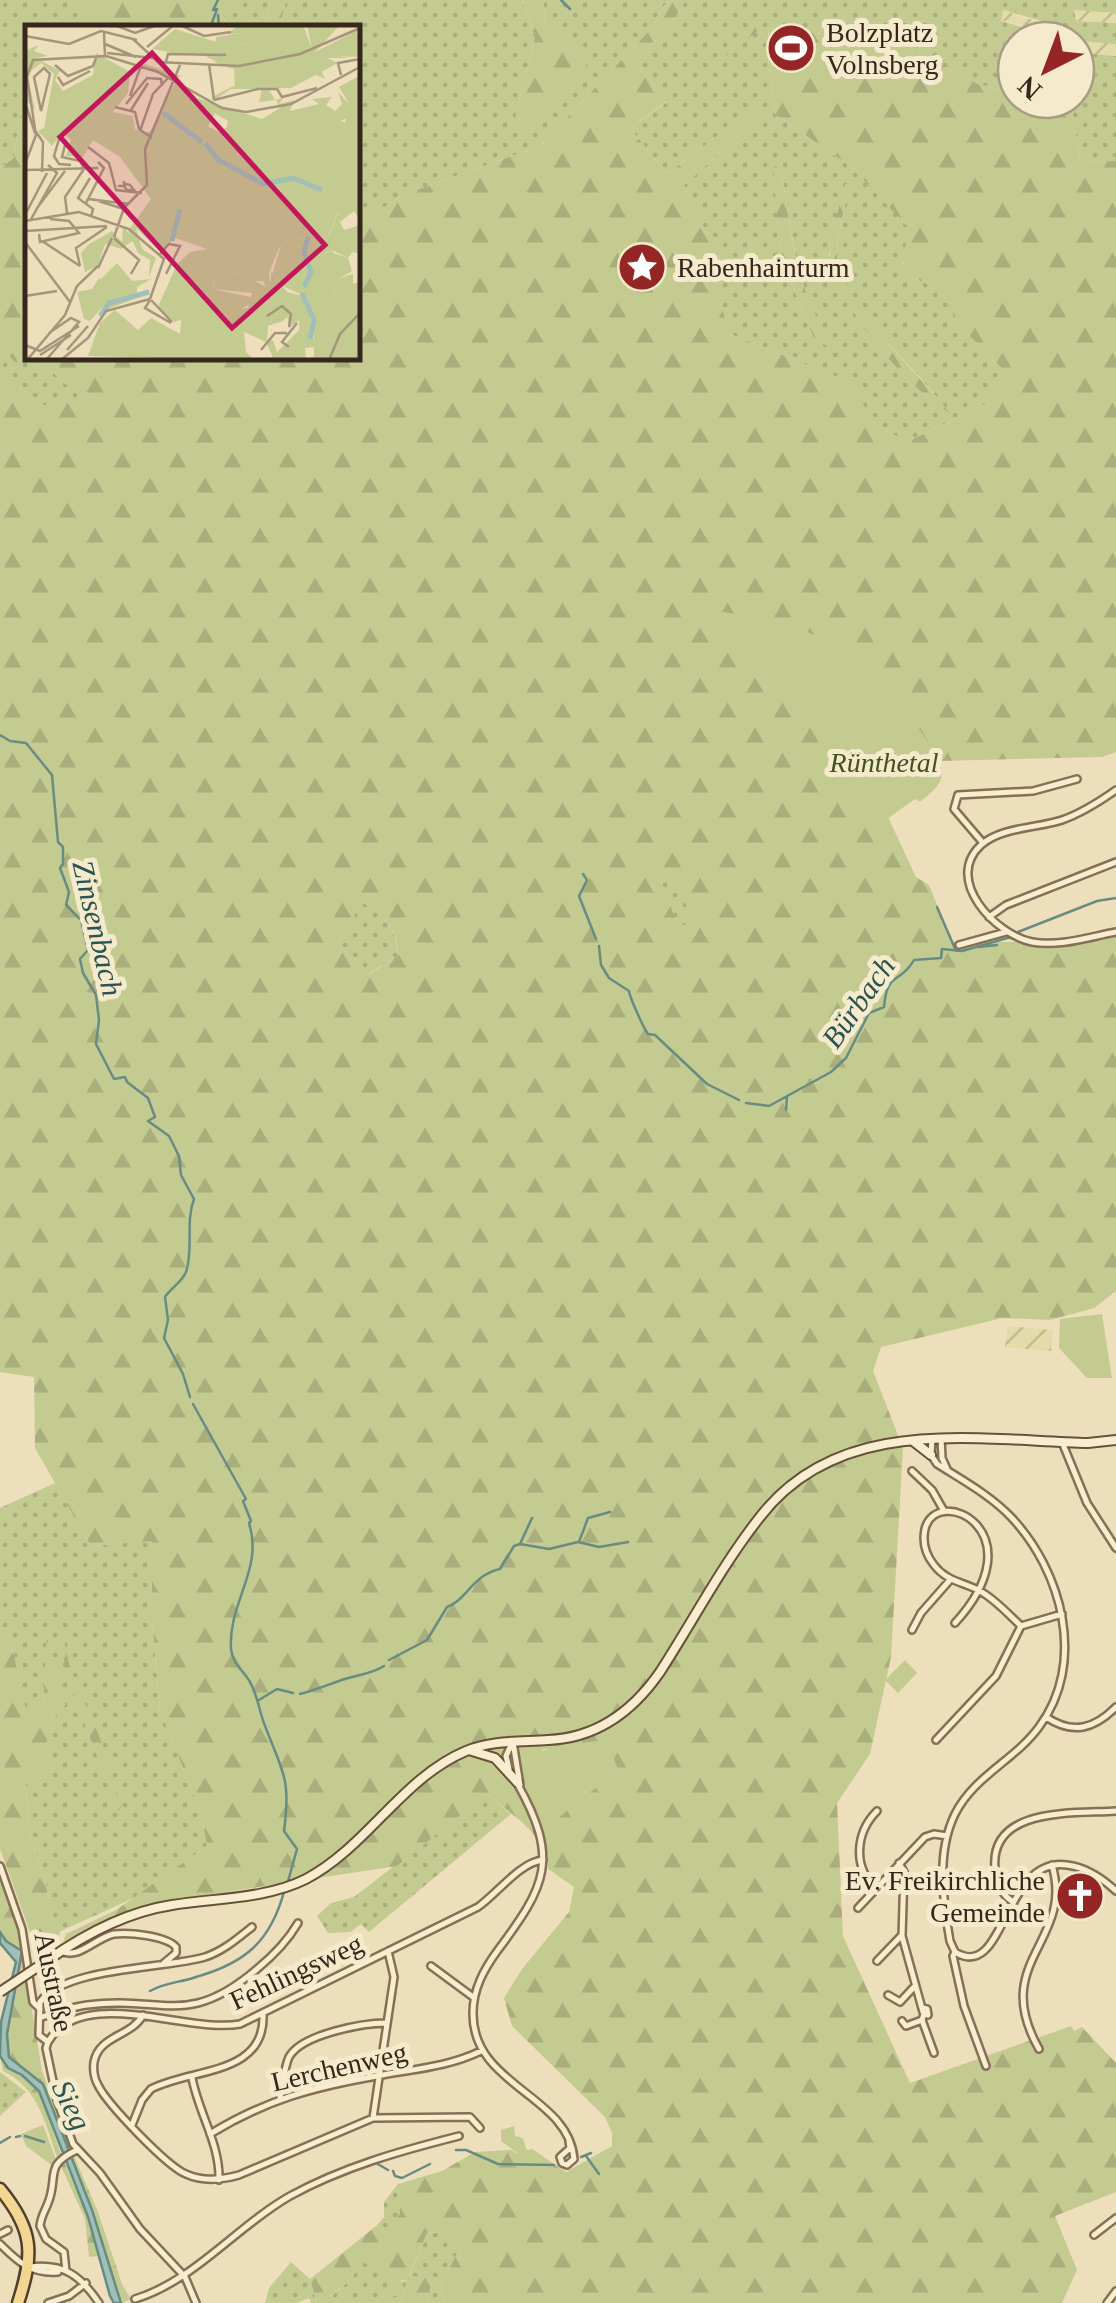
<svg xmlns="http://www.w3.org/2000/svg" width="1116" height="2303" font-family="Georgia,serif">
<defs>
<pattern id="farmland-furrows" width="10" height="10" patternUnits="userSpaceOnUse" patternTransform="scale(2.5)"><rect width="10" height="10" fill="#e3dbaa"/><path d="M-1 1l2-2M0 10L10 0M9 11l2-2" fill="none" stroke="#c3bc92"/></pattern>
<pattern id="grass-dots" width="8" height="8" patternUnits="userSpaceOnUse" patternTransform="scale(2.5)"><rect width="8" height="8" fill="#c4cb91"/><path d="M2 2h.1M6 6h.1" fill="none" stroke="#a9ae7c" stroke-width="1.8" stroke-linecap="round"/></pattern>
<pattern id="forest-firs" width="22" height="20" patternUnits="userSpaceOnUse" patternTransform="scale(2.5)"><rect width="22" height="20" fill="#c4cb91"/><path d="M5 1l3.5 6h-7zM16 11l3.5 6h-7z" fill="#a9ae7c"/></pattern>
</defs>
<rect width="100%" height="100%" fill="#eedfbc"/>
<path fill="url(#farmland-furrows)" d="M1003 9 1021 17 1069 29 1074 40 1000 20Z
M1074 10 1116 13V23L1076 21Z
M1080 41 1116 44V56L1078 54Z
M1007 1326 1053 1330 1051 1351 1005 1347Z"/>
<path fill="url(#grass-dots)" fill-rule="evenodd" d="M0 0H83V27L28 28 27 115 20 113 14 158 0 168Z
M228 0H271L265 27 223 28Z
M286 0H522L535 37 515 118 545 21 543 0H668L650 30 540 146 403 195 358 224V28H280Z
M684 0H1116V13L1074 10 1076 21 1116 23V44L1080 41 1078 53 1116 56V161L1080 162 1072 108 1042 100H1076V40H1072L1069 29 1003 10 1001 21 1068 40H1016V94L978 84 892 42 769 28 767 50 775 114 850 166 909 227 902 273 939 289 963 329 1010 377 984 405 907 442 873 423 851 383 730 334 712 280 725 273 684 185 756 120 761 103 667 174 630 128 667 102 636 63 682 8ZM774 166 782 171C789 224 796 278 820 328 825 337 833 345 839 354L813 336 780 254ZM846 184 849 186C845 208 837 233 837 255 838 306 920 369 947 411L926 395 863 326 829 255Z
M0 348 16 363 22 358 50 370 81 397 40 406 18 386H9L0 377Z
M660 880H672C683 892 691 908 686 925L678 926Z
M362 901C386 920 395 924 398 955L369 974 338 944Z
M55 1483 91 1546 152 1540V1620L160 1710 201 1813 207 1846 138 1896 61 1931 51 1911 45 1879 31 1839 25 1780 46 1776 47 1725 65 1705 47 1641 43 1712 27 1715 8 1629 0 1630V1508Z
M487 1794 511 1814 369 1932 361 1924 351 1932 328 1933 317 1916 331 1903 354 1897Z
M0 2072 26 2092 0 2116Z
M398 2184 400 2214 387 2230 376 2226 384 2217V2202Z
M439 2232 461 2246 440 2286 444 2303H428L429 2294 409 2277 427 2233Z
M291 2262 310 2279 317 2303H311L309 2298 297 2303H265L269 2288Z
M362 2262 380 2266 388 2283 407 2281 400 2303H332L330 2297 350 2280Z"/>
<path fill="url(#forest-firs)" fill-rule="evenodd" d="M83 0H228L223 28 83 27Z
M271 0H286L280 27H265Z
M522 0H543L545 22 594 53 576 82 522 136 515 118 535 37Z
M668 0H684L682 8 636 63 667 101 630 128 667 174 763 101 756 120 684 185 726 273 713 280 730 334 852 383 873 423 907 442 984 405 1010 377 963 329 939 289 902 273 908 227 850 166 775 114 767 50 769 28 892 42 978 84 1016 94V100H1042L1072 108 1080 162 1116 161V752L1102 757 938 761 888 817 916 877 929 885 952 942H1040L1116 929V1291L1094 1308 1050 1320 1003 1318 881 1347 873 1371 903 1448 891 1657 870 1754 837 1803 843 1936 910 2083 1071 2026 1074 2031 1082 2027 1116 2063V2192L1055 2216 1077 2270 1062 2303H444L440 2286 461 2246 439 2232 427 2233 409 2276 426 2277 431 2281 428 2303H400L407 2281 401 2280 397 2296H391L380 2266 362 2263 350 2280 330 2296 332 2303H317L310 2279 376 2226 387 2229 400 2214 398 2184 442 2171 475 2152 512 2150 516 2153 532 2149 566 2172 612 2146V2133L605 2117 512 2026 504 1998 522 1969 569 1912 574 1887 548 1869C548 1835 510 1814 487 1794L397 1866 147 1904 63 1942 66 1934 116 1910 207 1846 201 1813 160 1710 152 1620V1541L91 1546 35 1448 34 1377 0 1372V377L9 386H18L40 406 80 397 50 370 22 358 16 363 0 348V168L14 158 20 113 28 115V358H358V224L403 195 540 146 650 30ZM660 880H671C683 892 691 908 685 925H678ZM362 902C386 920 396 924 398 955L370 974 338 944ZM542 1749H561L538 1833Z
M756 24 762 27 758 31 706 71 730 43Z
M773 165 782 170C791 238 798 303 842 357L813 336 780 254Z
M845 184 850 185C845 207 837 233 837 255 838 300 921 376 950 413 912 393 828 297 830 253 831 231 840 206 845 184Z
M8 1628 27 1714 43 1711 47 1637 65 1705 47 1725V1776L25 1781 31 1839 45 1879 51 1911 61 1931 53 1948 35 1961V1946L0 1849V1630Z
M65 1643C69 1681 92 1711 103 1747 109 1767 113 1787 121 1807L118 1811 73 1693 60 1646Z
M0 1873 21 1934 28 1966 18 1972 22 1951 6 1941 0 1932Z
M27 1979 42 2071 71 2149 68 2150 43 2084 9 2057 7 2034 15 1986Z
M0 2056 39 2091 61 2154 57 2157C45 2122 38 2088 3 2071Z
M74 2156 98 2212 122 2284 131 2299 122 2303 111 2279 92 2210 71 2157Z
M64 2161 88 2218 98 2256 89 2257 85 2219 60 2164Z"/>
<path fill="#c4cb91" d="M777 41H805L806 55 777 56Z
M717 611C751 617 783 620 814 635 837 646 860 662 877 678 893 694 942 753 942 773 942 786 929 794 920 802L915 799 869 832C840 776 811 715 768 668 753 650 723 635 717 611Z
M1102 1314 1112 1378H1087L1059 1348 1060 1319Z
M905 1660 917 1673 898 1693 885 1680Z
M607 1739 618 1770 538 1834 520 1788 515 1755Z
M43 2125 57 2162 54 2167 26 2146 21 2134Z
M514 2126 515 2136 523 2138 527 2152 523 2157 501 2141V2130Z"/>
<path fill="#a0bfb6" stroke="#688c83" stroke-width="2.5" d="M0 1932 6 1941 22 1951 7 2034 9 2057 43 2084 92 2210 121 2303H114L110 2296 88 2217 39 2091 22 2075 8 2068 0 2056 1 2022 16 1962 0 1943Z"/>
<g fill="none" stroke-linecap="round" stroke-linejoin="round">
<path stroke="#688c83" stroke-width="2.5" d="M561 0 570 9
M218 15 219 28
M210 28 217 9 213 10 218 0
M0 735 10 741 26 743 52 775 58 842 63 847V864L60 868 69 892 66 905 81 920 88 950 80 959 83 973 96 995 99 1020 96 1044 114 1079 125 1077 127 1082 148 1098 155 1117 148 1121 169 1136 179 1156 181 1175 194 1199C185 1223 194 1248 186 1272 182 1282 171 1288 165 1297L168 1320 164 1338 183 1374 190 1397
M583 874 587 880 579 896 596 939
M937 907 956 951
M1018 932 1097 901 1116 898
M599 946 601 965 609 978 629 991C630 998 643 1027 648 1034L655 1035 707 1084 739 1100
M978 947 997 945
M746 1103 769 1106 831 1072 846 1058 869 1013 884 1007C887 970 900 985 914 960L941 958 942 949 962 951 1011 937
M786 1110 787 1096
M193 1404 246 1499 243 1501 251 1521 249 1523C264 1569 228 1602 231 1649 232 1663 243 1670 250 1682 258 1696 259 1711 265 1726 283 1773 291 1778 284 1831L297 1849 287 1885
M579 1542 588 1518 610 1512
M520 1544 549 1549 578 1542 599 1547 628 1542
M389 1660 427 1640 447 1607C467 1600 472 1575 500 1569L514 1546 520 1544 532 1518
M300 1694C315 1690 325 1686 339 1681 354 1675 370 1675 384 1666
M259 1700 277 1689 293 1693
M150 1991C166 1982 179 1983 196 1977 245 1963 270 1942 284 1892
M25 2136 44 2142
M16 2137 20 2136
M0 2143 10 2137
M456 2150H466L498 2164 554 2165
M586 2156 599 2174
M581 2157 591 2153
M376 2163 388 2170
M393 2171 395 2176 402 2178 430 2164"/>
<g stroke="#857056" stroke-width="10">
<path id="street" d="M1116 790C1099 802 1082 813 1062 820 1038 828 1001 827 981 845 943 880 996 935 1032 942 1059 947 1089 937 1116 932
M983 843 954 809 958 795 1033 791 1077 779
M989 917 1006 905 1116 862
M959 945 1006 932
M932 1438 931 1455 937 1464C962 1480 990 1495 1011 1517 1062 1571 1087 1663 1039 1727 1015 1760 974 1776 955 1814 936 1853 943 1900 950 1941L955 1952 953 1956 964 2006 986 2066
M941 1438 942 1458 947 1469
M1062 1442 1087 1503 1116 1548
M912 1471 932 1490 944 1511
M955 1623C1039 1531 937 1483 925 1529 922 1543 926 1555 934 1565 947 1582 964 1582 980 1591 996 1600 1008 1614 1021 1626
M912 1630 921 1613 950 1580
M1046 1717C1073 1735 1094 1729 1116 1707
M936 1740 996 1676 1021 1626 1062 1614
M513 1742 520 1785
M509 1769 506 1756 512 1743
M517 1783C560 1859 546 1886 498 1950 484 1969 473 1989 473 2013 472 2086 569 2095 574 2159L567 2165 562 2163 560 2157 570 2148 569 2141
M899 1863 904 1872 902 1936 923 2012 928 2015 927 2009 923 2008
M0 1866 22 1929 33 2002 40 2009
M876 1888C852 1867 856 1832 877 1811
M1013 1902C1001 1894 996 1883 995 1869 989 1806 1075 1814 1116 1811
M858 1908 925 1837 934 1834 947 1836
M61 1951C79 1960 95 1938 114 1934 129 1932 166 1936 176 1947V1953L164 1963
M955 1952C1006 1983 1002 1856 1067 1865 1085 1867 1103 1879 1116 1891
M877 1961 902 1935
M431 1966 473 1997
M888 1995 900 2002 914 1987
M924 2014 922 2020 934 2053
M143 2015C131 2037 99 2035 94 2062 93 2070 94 2078 98 2085 107 2104 167 2166 186 2174 203 2182 221 2180 239 2175L373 2118 470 2117 480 2128
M42 2017C57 2012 72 2007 87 2005 163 1995 187 2029 257 1969 274 1955 287 1942 298 1923
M902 2021 906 2026 922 2020
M48 2042C82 1984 187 2034 240 2024L478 1907C498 1893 520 1862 543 1860
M1039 2049C989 1961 1075 1942 1052 1865
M192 2078C199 2114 220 2144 219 2180
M280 2097C283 2085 284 2068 289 2057 302 2034 363 2023 387 2023
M373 2118 394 1977 388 1951
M132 2125 142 2100 151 2089C191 2068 266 2076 263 2014
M210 2134C266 2100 313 2087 377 2076 413 2069 448 2067 481 2051
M0 2234 8 2230
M1094 2235 1116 2218
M0 2244C18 2262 31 2274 58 2272
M29 2267C64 2263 80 2275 99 2303
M66 2271 64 2252 46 2239 40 2226C41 2216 45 2211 48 2203 59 2176 43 2166 77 2150
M135 2299C194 2281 237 2226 290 2196 343 2167 400 2151 459 2136
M48 2303 69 2296 86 2283
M196 2303 185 2277 140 2229 100 2173 73 2144 57 2100 46 2048 48 2042 39 2035 40 2002C65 1967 164 1969 205 1957 223 1951 237 1939 252 1927
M1107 2303 1116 2291"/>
</g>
<g stroke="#675139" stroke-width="12">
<path id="secondary" d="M913 1441 931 1455
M472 1751 495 1758 517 1782
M48 1960C85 1934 126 1912 172 1905 216 1898 266 1899 306 1879 367 1847 402 1778 466 1751 492 1740 520 1742 548 1740 597 1738 633 1711 660 1672 693 1621 722 1565 760 1517 839 1414 975 1440 1088 1443L1116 1440"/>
</g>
<g stroke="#523e2b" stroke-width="15">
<path id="primary" d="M0 2189C34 2230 34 2254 18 2303"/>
</g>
<use href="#street" stroke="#f9edcf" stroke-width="5"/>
<use href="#secondary" stroke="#f9edcf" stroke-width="8"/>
<use href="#primary" stroke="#f3d692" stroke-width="10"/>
<g stroke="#675139" stroke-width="12" stroke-linecap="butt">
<path id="secondary-bridge" d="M0 1992 48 1960"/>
</g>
<use href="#secondary-bridge" stroke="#f9edcf" stroke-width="8"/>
</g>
<defs>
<g id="stadium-disc" transform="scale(2.5)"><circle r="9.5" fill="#942626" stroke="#f5eacc"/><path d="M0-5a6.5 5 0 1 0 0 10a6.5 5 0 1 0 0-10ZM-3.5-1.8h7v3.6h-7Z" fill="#fff"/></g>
<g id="sight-disc" transform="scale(2.5)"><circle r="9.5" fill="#942626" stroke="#f5eacc"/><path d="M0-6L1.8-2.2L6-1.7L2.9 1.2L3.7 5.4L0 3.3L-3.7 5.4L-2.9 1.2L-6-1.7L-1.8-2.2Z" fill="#fff"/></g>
<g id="church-disc" transform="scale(2.5)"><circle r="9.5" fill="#942626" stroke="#f5eacc"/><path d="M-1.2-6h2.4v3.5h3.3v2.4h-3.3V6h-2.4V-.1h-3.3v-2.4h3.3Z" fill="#fff"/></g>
</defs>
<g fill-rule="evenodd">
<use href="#stadium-disc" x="791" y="48"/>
<use href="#sight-disc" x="642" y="267"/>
<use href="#church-disc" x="1080" y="1896"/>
</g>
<g text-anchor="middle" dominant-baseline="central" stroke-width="10" stroke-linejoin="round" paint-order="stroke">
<g font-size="28" fill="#34271b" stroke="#f5eacc" text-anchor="start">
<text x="826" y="32">Bolzplatz<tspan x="826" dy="32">Volnsberg</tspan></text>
<text x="677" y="267">Rabenhainturm</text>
<text x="1045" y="1880" text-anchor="end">Ev. Freikirchliche<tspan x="1045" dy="32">Gemeinde</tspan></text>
</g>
<g font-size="28" font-style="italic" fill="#445121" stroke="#f5eacc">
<text x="884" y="762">Rünthetal</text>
</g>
<g font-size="28" fill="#34271b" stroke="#f5eacc">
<text transform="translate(296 1972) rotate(-25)">Fehlingsweg</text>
<text transform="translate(54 1982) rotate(78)">Austraße</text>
<text transform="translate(339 2067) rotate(-13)">Lerchenweg</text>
</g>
<g font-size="30" font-style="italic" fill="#2a5452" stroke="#f5eacc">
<text transform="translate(98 928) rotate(77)">Zinsenbach</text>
<text transform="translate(858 1002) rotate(-55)">Bürbach</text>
<text transform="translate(72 2105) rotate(64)">Sieg</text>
</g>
</g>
<g transform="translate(25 25)">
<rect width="335" height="335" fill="#eedfbc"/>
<path d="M335 4V32L297 31 312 38 296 45 300 54 289 49 258 63 290 27ZM214 8 222 17 203 33 190 36 174 28V20L190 22 191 12ZM150 64 190 88 184 100 172 103 144 82ZM313 67 324 79V92L295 106 294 79 287 74 307 72 301 80 310 86 317 79ZM313 187 303 211 314 208 327 228 323 233 307 225 297 230 287 213 289 188ZM98 201 109 215 96 224 80 219 73 241 60 247 56 228 64 219 87 206 97 217ZM282 212 285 248 257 259 248 249 262 267 282 272 290 322 280 323 281 335H249L241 317 219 307 221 327 229 335H208L207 313 187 310 185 302 198 287 223 283 227 268 188 264 191 251 214 247 243 263 257 217ZM275 278 274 305 252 327 248 315 242 316 243 301 258 296ZM92 238 107 256 126 254 112 262V273L75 287 82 277 104 273 80 267 73 257ZM328 249V259L335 257V293L304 335H295L303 323 299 312 324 283 309 267 315 253Z" fill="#c4cb91" fill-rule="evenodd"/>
<path d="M213 0H278L287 24 282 0H315L290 27 324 33H298L258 63 244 65 250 75 234 77 237 64H206L191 74 189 71 228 51 189 37 222 18 214 8 203 9ZM150 4 191 17V23L174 20V28L158 30 127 24ZM13 20 9 26 23 31 11 33 35 46 30 55 38 66 68 50 71 28 105 47 103 68 88 87 108 91 110 104 117 107H125L150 58 110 36 157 51 150 53 172 73 237 94 255 83 251 75 258 73 254 79 269 75 265 86 294 79 296 105 309 92 320 98 324 79 314 62 334 51 335 195 329 186 315 197 319 205 335 200V228L325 227 313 209 306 213 308 228 323 233 327 246 315 253 309 267 316 274 322 263 317 276 332 282 299 312 303 322 313 302 307 319 295 335H289V292L282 272 246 256V247L257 259 275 249 271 232 278 249 285 248 278 232 281 212 258 217 269 228 255 221 244 248 247 274 267 287 260 274 268 283 277 272V293L264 303 262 289 254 280 251 285 238 256H231L229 269V256L214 247 191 251 190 256 209 259 212 261 216 268 204 258 189 257 188 264 234 274 236 267 235 274 203 291 198 288 185 302 187 310 196 303 212 314 208 335 63 331 75 298 90 285 113 305 126 293 155 309 156 295 149 297 133 282 152 239 165 227 182 224 150 213 136 227 111 203 117 224 131 233 124 252 125 235 113 228 103 206 126 174 95 132 68 115 58 132 41 131 46 115 38 107 27 121 13 106 19 103 29 49 16 38 2 49 10 85 0 74V26ZM150 64 167 83 154 78 171 88 169 79 180 83 203 96 202 102 194 107 177 98 172 102 145 82ZM290 188H313L303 212 306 226 297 230 288 214ZM74 253 85 262 81 266 103 264 106 271 82 277 65 296 59 294 52 267 67 264ZM335 293V335H304L310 317Z" fill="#c4cb91" fill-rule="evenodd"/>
<path d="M288 27 313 38 266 63H210L209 45Z" fill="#c4cb91"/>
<path fill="none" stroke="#a0bfb6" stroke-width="5" d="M138 88 177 117M180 118 194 135 238 159 268 153 297 165M147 216 155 184M279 262 286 247 279 227 283 212M277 268 289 295 285 314M75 291 84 278 124 267"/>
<path fill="none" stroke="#a4957c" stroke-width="2.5" d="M90 0 110 8 132 0M155 0 179 11 206 7M0 11 44 19 76 6 112 15M108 14 133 37 214 41 275 29 335 3M80 19 111 32M122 22 149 0M82 28 128 33M81 31 133 47 197 83 221 87 266 79 335 42M141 37 143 29 201 30M184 39 189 75M30 40 43 51 68 41 71 33M19 43 25 49 16 86 9 52ZM316 50 313 38 335 34M33 52 38 60 65 46M105 71 117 38M189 75 233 64H252L257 72 292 63M0 77 10 108M101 79 122 53 136 54 137 61M90 82 110 87 114 104 127 113M106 85 123 58M115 106 128 69 143 53M11 107 18 117 17 147M35 111 29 131 34 139 46 140M41 116 37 132 55 136 59 144M63 122 84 138 91 165 117 168M0 139 11 110 2 52 8 35 80 31 79 7M0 145 73 143M65 153 53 173 68 184 66 192M93 161H99L100 160 102 159 105 160 109 165H102L99 161V156M63 174 104 179M67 174 99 184M61 178 79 143 73 137M12 183 40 146M42 188 40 172 59 144M0 190 22 148M0 196 54 187 104 204 139 234 125 274M5 196 32 148 23 140M0 206 82 201M14 209 15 217 54 208 44 196 25 194M89 212 99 183 122 160 120 124 155 40M89 213 114 235 106 249M17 216 55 241M0 217 45 277M135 229 144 219 155 221 141 249M55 241 51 223 82 202M73 243 87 213M0 271 32 266M125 275 120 283 146 298M126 275 147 297M242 291 257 281 266 289 264 302M0 320 15 326 54 301M264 322 257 317 272 298M42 325 63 301M236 325 250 308H262M15 330 46 310M2 335 40 290 52 261 73 241M21 335 54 297 46 293 24 308M36 335 63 313 81 286 125 274M304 335 315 309 335 288"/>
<path fill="#c2185b" fill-opacity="0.15" stroke="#c2185b" stroke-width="5" d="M127 28 300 220 207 303 35 112Z"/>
<rect width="335" height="335" fill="none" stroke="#34271b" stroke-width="5"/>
</g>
<g transform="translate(1046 70) rotate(222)"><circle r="48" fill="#f5eacc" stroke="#a89c85" stroke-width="2.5"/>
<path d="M0-8L18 38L0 25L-18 38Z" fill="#942626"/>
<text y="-15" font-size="28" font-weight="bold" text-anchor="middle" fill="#34271b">N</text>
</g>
</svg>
